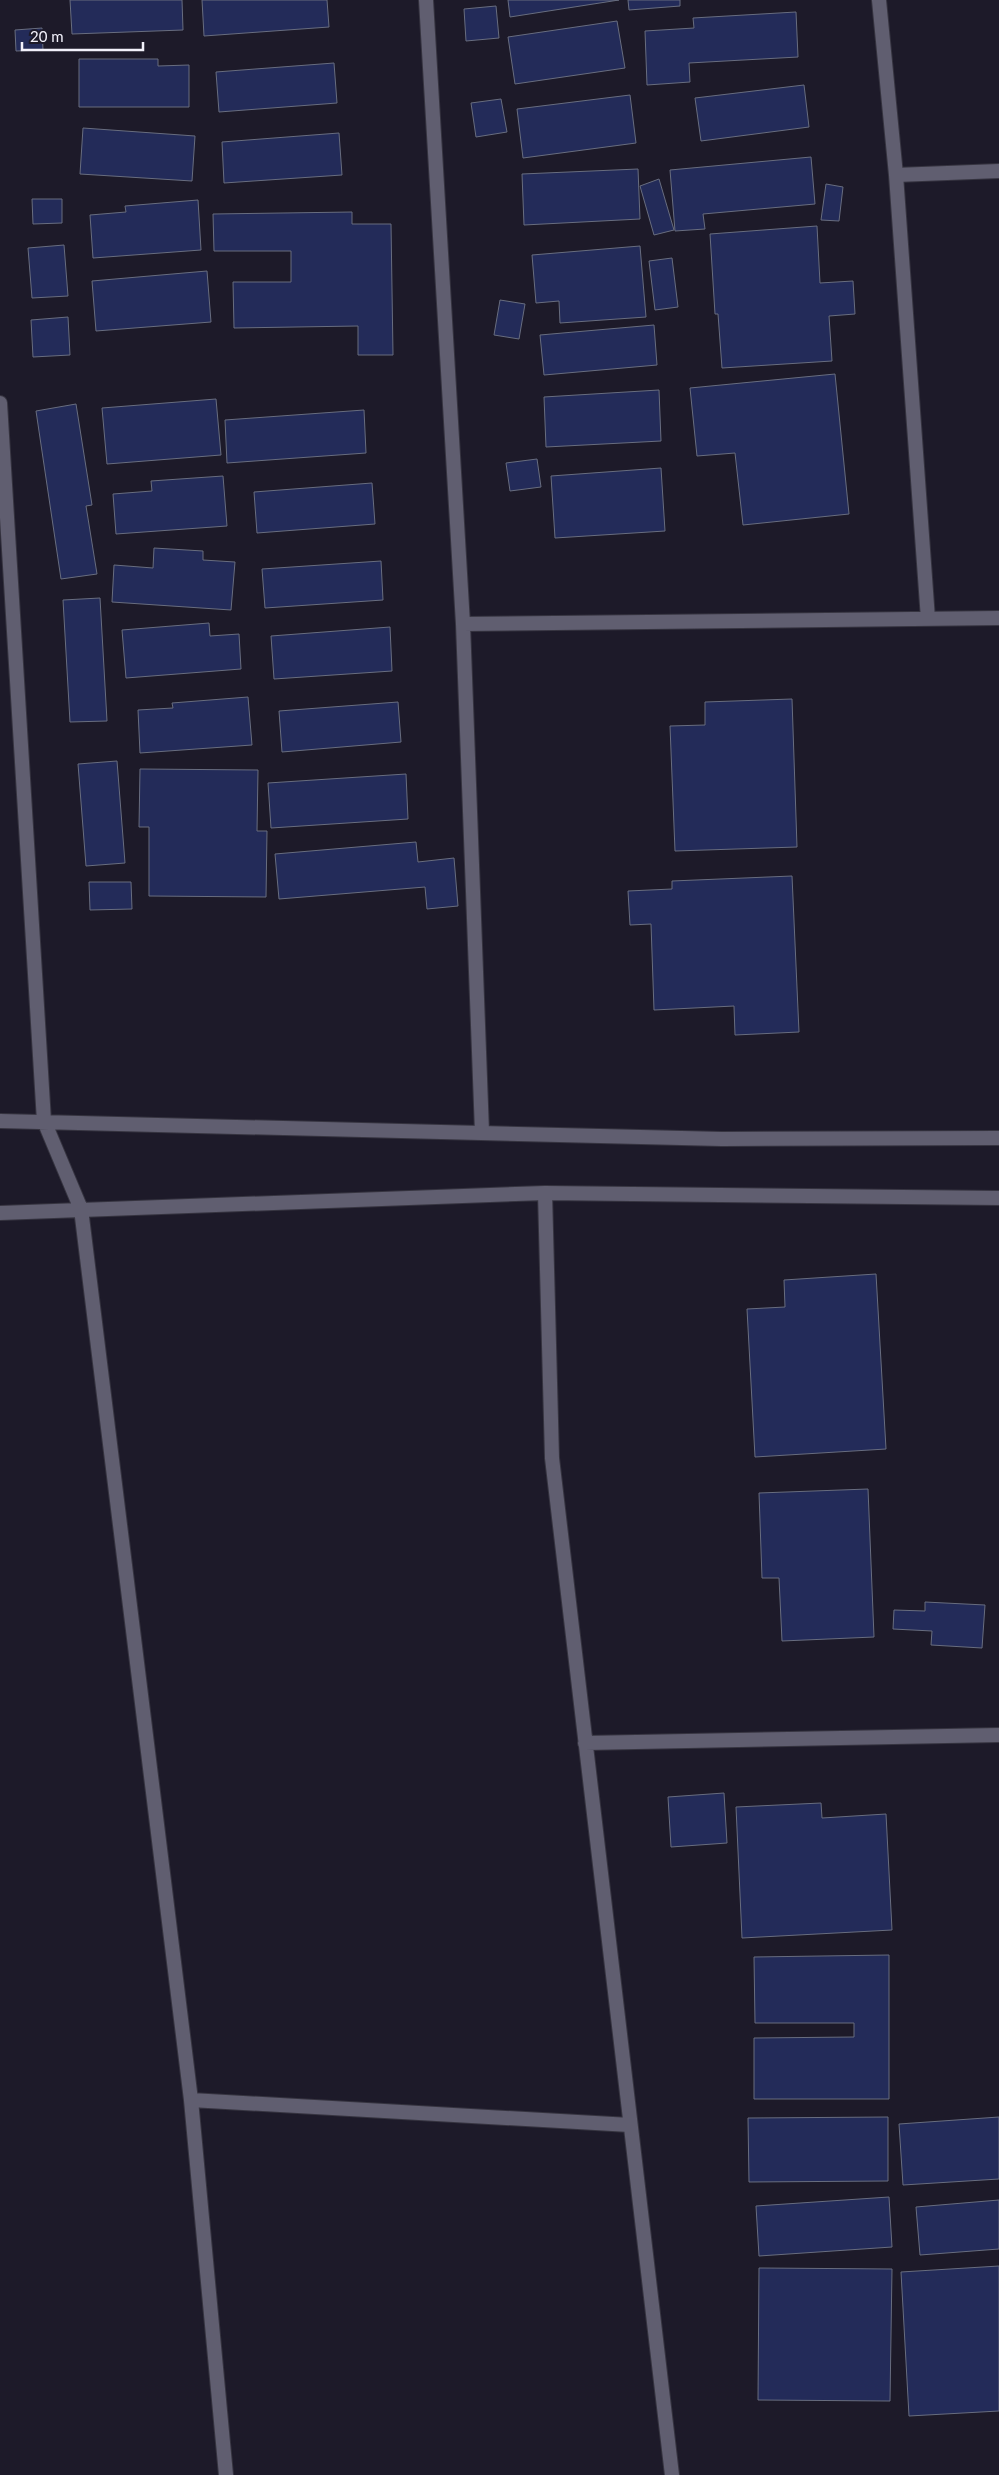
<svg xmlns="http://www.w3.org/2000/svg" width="999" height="2475" font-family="Lato,sans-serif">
<rect width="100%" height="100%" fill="#1d1a29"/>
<path fill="#232b59" stroke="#686d7f" d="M70 0H182L183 30 72 34Z
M202 0H327L329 27 204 36Z
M508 0H619L510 17Z
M628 0H680V6L629 10Z
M496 6 499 38 466 41 464 9Z
M796 12 798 57 689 63 690 82 647 85 645 31 694 28 693 18Z
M617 21 625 68 515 84 508 37Z
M42 28 43 50 16 51 15 30Z
M79 59H158V66L189 65V107H79Z
M334 63 337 103 219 112 216 72Z
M804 85 809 127 701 141 695 98Z
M630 95 636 143 523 158 517 109Z
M501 99 507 132 476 137 471 103Z
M83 128 195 136 192 181 80 174Z
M339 133 342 175 224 183 222 142Z
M811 157 815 204 703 214 705 229 675 231 670 170Z
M638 169 640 219 524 225 522 174Z
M659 179 674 230 654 235 640 186Z
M826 184 843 187 839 221 821 220Z
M32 199H62V223L33 224Z
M198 200 201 250 93 258 90 215 126 212 125 206Z
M352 212V224H391L393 355H358V326L234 328 233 282H291V251H214L213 214Z
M817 226 820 283 853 281 855 314 829 316 832 361 722 368 718 314H715L710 234Z
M64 245 68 296 32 298 28 248Z
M640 246 646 317 560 323 559 301 536 303 532 255Z
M672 258 678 307 655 310 649 261Z
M207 271 211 322 96 331 92 281Z
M500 300 525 304 519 339 494 335Z
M68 317 70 355 33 357 31 320Z
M654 325 657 365 544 375 540 335Z
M835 374 849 514 743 525 735 453 697 456 690 388Z
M659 390 661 441 546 447 544 397Z
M216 399 221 455 107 464 102 408Z
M76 404 92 505 86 506 97 574 61 579 36 411Z
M364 410 366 453 227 463 225 420Z
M537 459 541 487 510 491 506 463Z
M661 468 665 531 555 538 551 476Z
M223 476 227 526 116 534 113 494 152 491 151 481Z
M372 483 375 524 257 533 254 492Z
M154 548 203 551V560L235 562 231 610 112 602 114 565 153 568Z
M381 561 383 600 265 608 262 569Z
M100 598 107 721 70 722 63 600Z
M209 623 210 636 239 634 241 669 126 678 122 630Z
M390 627 392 671 274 679 271 636Z
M248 697 252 745 140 753 138 710 173 708 172 703Z
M792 699 797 847 675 851 670 726 705 725V702Z
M398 702 401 742 282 752 279 711Z
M117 761 125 863 86 866 78 764Z
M140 769 258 770 257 831H267L266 897 149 896V827H139Z
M406 774 408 819 271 828 268 783Z
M416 842 418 862 454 858 458 906 427 909 425 887 279 899 275 854Z
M792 876 799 1032 735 1035 734 1006 654 1010 651 924 630 925 628 891 672 889V881Z
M89 882H131L132 909 90 910Z
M876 1274 886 1449 755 1457 747 1309 785 1307 784 1280Z
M868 1489 874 1637 782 1641 779 1578H762L759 1493Z
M925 1602 985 1605 982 1648 931 1645 932 1631 893 1629 894 1610 925 1611Z
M724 1793 727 1843 671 1847 668 1797Z
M821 1803 822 1818 886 1814 892 1930 742 1938 736 1807Z
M889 1955V2099H754V2038L854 2037V2023H755L754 1957Z
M888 2117V2181L749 2182 748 2118Z
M999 2117V2179L903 2185 899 2124Z
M889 2197 892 2247 759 2256 756 2206Z
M999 2200V2249L920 2255 916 2207Z
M999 2266V2411L909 2416 901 2272Z
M759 2268 892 2269 890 2401 758 2400Z"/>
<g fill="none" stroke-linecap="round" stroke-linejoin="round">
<g stroke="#363440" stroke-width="16">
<path id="minor" d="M426 0 463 624 482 1132
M879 0 896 175 928 619
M896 175 999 171
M0 403 44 1121 81 1209 191 2100 226 2475
M463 624 999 618
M0 1121 722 1139 999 1138
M545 1193 552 1458 672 2475
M0 1213 545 1193 999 1198
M585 1743 999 1735
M191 2100 630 2125"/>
</g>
<use href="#minor" stroke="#605e70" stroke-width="14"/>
</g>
<path d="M22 42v8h121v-8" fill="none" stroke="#f2f1fb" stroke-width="2.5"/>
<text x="30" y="42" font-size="15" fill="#f2f1fb" stroke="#1d1a29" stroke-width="4" paint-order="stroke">20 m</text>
</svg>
